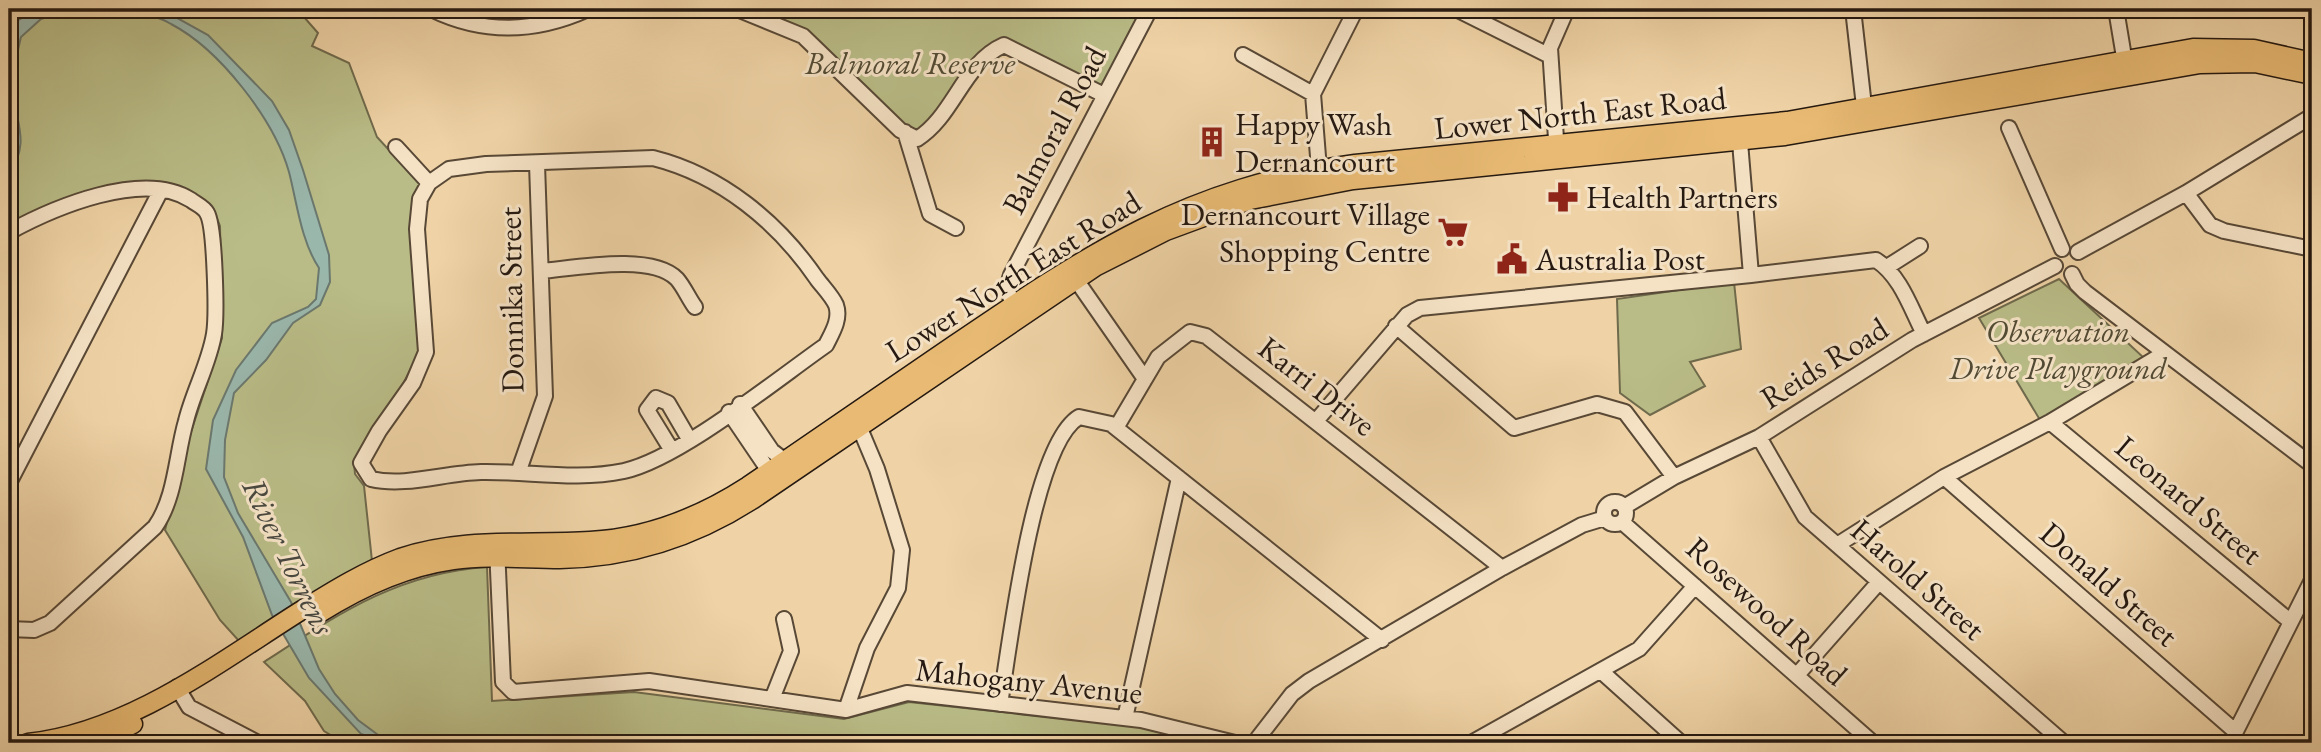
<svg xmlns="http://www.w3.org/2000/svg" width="2321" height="752" font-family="'EB Garamond',serif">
<rect width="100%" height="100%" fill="#efd3a6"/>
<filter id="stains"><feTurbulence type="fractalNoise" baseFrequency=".00286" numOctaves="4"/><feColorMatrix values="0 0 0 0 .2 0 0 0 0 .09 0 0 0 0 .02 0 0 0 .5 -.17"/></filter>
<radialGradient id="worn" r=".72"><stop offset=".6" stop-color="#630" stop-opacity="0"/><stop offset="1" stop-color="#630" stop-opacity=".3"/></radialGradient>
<path fill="#b9bc87" stroke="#6f6a4c" stroke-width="2" d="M9 9H297L318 33 312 46 349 63 377 137 420 184 414 199 420 351 404 382 354 463 355 474 364 486 372 561 239 641 220 620 165 530 189 438 222 338 220 226C194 148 57 198 9 225Z
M737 9H1150L1104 95 1004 45 917 139 803 36Z
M2059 279 2144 358 2040 420 1979 318Z
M1734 282 1741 349 1690 362 1705 386 1650 415 1620 393 1617 299Z
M487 567 492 701 634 692 844 719 909 702 1141 727 1203 743H344L324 731 305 701 264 662C337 615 397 573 487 567Z"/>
<path fill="#9ab7ac" stroke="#6b786e" stroke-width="2" d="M38 9H73L41 19 21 37C17 54 12 74 13 92 17 128 30 140 9 176V25Z
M126 9H161L208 35 272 101 289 130 303 170 329 255 330 282 320 305 293 323 266 360 234 393 225 440 224 477 238 513 291 602 319 669 335 694 358 720 389 743 361 734 309 678 272 615 243 537 206 469 213 420 236 370 272 323 308 307 316 299 319 268C301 241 297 203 289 172 274 119 219 49 171 24 158 16 141 13 126 9Z"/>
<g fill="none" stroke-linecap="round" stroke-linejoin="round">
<g stroke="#584836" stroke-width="18">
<path id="minor" d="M431 9C484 35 535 33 588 9
M737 9 803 36 900 130 917 139C954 116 963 63 1004 45L1104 95
M1456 9 1550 56
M1853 9 1865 115
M2116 9 2126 69
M1243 55 1313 94
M2009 128 2062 249
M1739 130 1751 275
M905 132 930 214 956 228
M396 147 429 183
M1557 154 1550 48 1567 9
M653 158C721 175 778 222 817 279 823 287 832 296 836 305 841 319 832 333 826 345 776 380 679 459 624 471 576 481 528 471 481 472 444 473 406 487 371 479L361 463 379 431 413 383 426 352 417 229 420 199 429 183 449 169 486 164Z
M1319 169 1313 94 1356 9
M2186 193 2210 225 2224 231 2312 249
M9 232C53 208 143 169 191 200 196 204 204 207 207 213 215 226 217 316 214 334 209 364 193 392 186 421 176 455 176 497 155 527L50 623 34 630 9 629
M2078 252 2186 193 2312 116
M1887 267 1920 246
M542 271C575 268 652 253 677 279 684 287 689 299 695 307
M1070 271 1145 379
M2072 274 2077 284 2085 292 2312 465
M1016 314 1007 288 1011 275 1150 9
M1396 326 1514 428 1597 404 1625 412 1674 477
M740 404 772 451 785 461
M729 412 769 471 778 474
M1316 421 1407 315 1420 308 1751 275 1876 260C1901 276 1911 309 1924 334
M2050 422 2291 622
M1116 428 1158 357 1190 332 1206 336 1502 568
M1759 437 1805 517 2064 743
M671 449 647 410 656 398 668 403 689 439
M518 473 545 396 537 164
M1944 477 2236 732
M9 483 161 190
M1604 513a11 11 0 1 1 22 0a11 11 0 1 1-22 0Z
M1624 507 1674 477 1759 437 1912 340 2055 266
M1622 522 1873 743
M1837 545 1944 477 2050 422 2163 354
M497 548 503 682 513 692 649 681 846 710 907 693 1141 720 1235 743
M1602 672 1681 743
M1797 675 1879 582
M177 687 189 707 258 743
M772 699 791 651 784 619
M1000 704C1010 646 1032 445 1079 417L1111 424 1382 640
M846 710 867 648 898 588 902 550 877 469 856 419
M1125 718 1179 478
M1258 738 1292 694 1309 681 1502 568 1582 525 1605 518
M227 743 234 731
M1471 743 1639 649 1695 586
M2230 743 2312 580"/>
</g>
<g stroke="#251911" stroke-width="21">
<path id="major" d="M320 613C361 587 404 567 453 560 489 555 524 559 560 559 629 558 694 537 752 500L1095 267 1166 231 1250 200 1353 180 1785 136 2200 64 2255 63 2312 75
M28 743C129 732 218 663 302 610 334 590 365 571 400 558 463 537 525 545 590 541 647 538 700 517 748 486 817 439 885 392 954 345 1091 252 1187 187 1355 164L1787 121 2193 48 2254 49 2312 62
M96 743 133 724"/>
</g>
<use href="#minor" stroke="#f5e2c5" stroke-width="14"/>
<use href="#major" stroke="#e8ba73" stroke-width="18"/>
</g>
<defs>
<g id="building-bare" transform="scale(2.415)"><path d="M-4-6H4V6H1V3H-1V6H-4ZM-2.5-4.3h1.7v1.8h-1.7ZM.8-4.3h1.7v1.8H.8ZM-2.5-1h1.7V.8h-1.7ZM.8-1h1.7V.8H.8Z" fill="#8f2418" stroke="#f5e2c5" stroke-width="2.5" paint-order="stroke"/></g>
<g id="pharmacy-bare" transform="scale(2.415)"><path d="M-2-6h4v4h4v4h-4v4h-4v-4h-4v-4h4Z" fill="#8f2418" stroke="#f5e2c5" stroke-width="2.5" paint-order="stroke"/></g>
<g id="supermarket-bare" transform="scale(2.415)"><path d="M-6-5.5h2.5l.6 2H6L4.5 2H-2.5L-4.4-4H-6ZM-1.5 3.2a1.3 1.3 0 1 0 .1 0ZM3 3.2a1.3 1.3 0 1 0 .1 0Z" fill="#8f2418" stroke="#f5e2c5" stroke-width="2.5" paint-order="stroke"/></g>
<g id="civic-bare" transform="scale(2.415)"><path d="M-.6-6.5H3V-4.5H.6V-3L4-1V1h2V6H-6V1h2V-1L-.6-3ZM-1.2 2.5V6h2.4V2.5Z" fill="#8f2418" stroke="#f5e2c5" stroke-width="2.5" paint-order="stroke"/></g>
</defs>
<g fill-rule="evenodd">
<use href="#building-bare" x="1212" y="142"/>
<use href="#pharmacy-bare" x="1563" y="197"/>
<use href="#supermarket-bare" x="1453" y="232"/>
<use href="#civic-bare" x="1512" y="259"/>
</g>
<g text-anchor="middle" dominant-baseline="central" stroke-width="6" stroke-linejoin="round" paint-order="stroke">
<g font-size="32" font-style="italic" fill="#514a34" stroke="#f5e2c5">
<text x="910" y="63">Balmoral Reserve</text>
<text x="2058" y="331">Observation<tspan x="2058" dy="37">Drive Playground</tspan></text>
</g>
<g font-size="32" fill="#251911" stroke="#f5e2c5">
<text transform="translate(1580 113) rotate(-6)">Lower North East Road</text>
<text transform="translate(1054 130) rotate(-62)">Balmoral Road</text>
<text transform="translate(1013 276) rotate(-32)">Lower North East Road</text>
<text transform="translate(511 300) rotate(-91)">Donnika Street</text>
<text transform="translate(1824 363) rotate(-32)">Reids Road</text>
<text transform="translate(1317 386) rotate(38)">Karri Drive</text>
<text transform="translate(2189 500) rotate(40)">Leonard Street</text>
<text transform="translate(1918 579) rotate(41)">Harold Street</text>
<text transform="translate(2109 584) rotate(41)">Donald Street</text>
<text transform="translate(1767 611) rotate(42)">Rosewood Road</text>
<text transform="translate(1029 681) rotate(6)">Mahogany Avenue</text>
</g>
<g font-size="32" fill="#251911" stroke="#f5e2c5" text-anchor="start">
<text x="1235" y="124">Happy Wash<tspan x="1235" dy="37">Dernancourt</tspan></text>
<text x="1586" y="197">Health Partners</text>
<text x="1430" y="214" text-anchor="end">Dernancourt Village<tspan x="1430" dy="37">Shopping Centre</tspan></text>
<text x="1535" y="259">Australia Post</text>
</g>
<g font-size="33" font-style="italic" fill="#484840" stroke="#f5e2c5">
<text transform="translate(289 556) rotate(64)">River Torrens</text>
</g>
</g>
<rect width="2321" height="752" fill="none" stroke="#efd3a6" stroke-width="35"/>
<rect x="10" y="10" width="2300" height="731" fill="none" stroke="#251911" stroke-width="3.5"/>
<rect x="18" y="18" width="2286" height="717" fill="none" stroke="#251911" stroke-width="2"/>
<rect width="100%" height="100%" filter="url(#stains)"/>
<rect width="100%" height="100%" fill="url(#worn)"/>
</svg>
